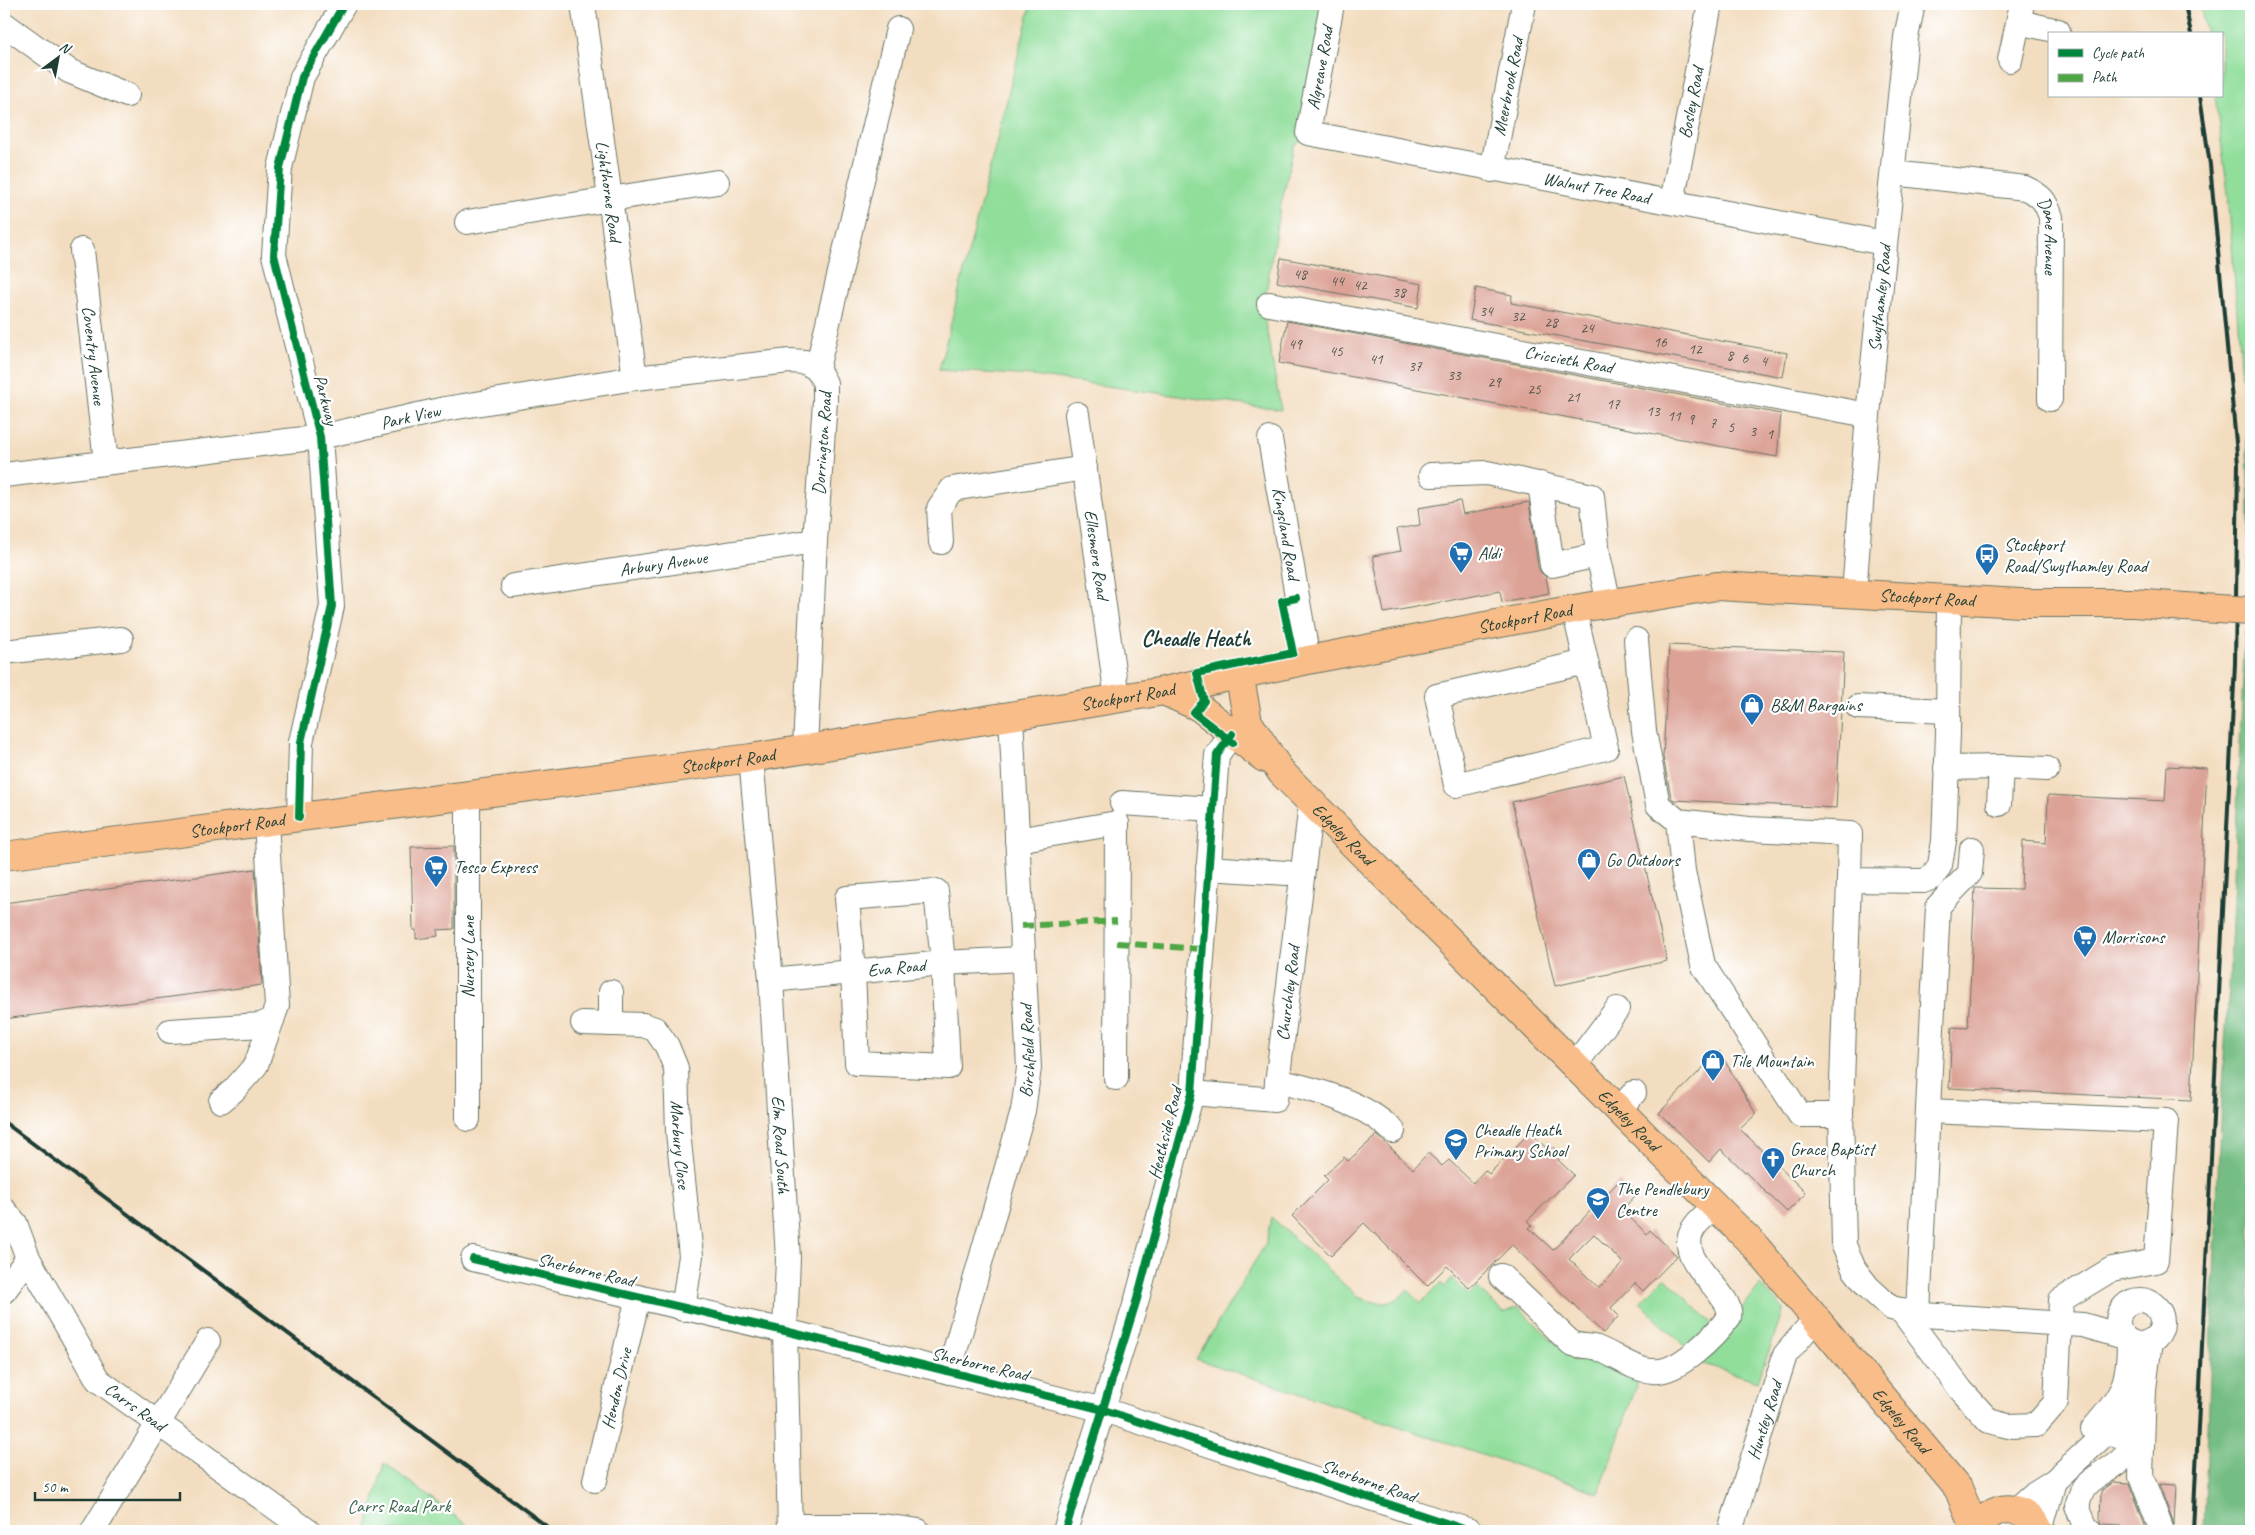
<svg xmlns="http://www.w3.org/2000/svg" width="2255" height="1535" font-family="Caveat,sans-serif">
<rect width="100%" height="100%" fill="#fff"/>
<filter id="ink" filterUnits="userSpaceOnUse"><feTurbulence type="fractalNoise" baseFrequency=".02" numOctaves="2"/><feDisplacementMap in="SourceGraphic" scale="10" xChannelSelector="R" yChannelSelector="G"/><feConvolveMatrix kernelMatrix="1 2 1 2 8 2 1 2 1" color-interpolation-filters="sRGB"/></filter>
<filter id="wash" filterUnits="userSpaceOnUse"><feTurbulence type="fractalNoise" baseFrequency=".0096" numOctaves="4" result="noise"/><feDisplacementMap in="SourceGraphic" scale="20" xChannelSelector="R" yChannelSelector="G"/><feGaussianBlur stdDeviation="1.12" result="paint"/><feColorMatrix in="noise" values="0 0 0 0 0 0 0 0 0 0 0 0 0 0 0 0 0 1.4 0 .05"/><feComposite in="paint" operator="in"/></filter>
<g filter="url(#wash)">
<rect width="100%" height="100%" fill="#f3ddc0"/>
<path fill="#91de9b" stroke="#588e68" d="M1031 4H1327L1307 137 1294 146 1278 219 1263 311 1281 410 1033 376 939 370Z
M2200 4H2251V343H2249L2245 387 2242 377 2228 193 2215 96H2221V34H2206Z
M1271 1217 1358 1297C1381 1305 1390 1307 1408 1290L1421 1303 1441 1283 1444 1287 1452 1279 1469 1295 1477 1288 1504 1313 1518 1307 1573 1360 1581 1361 1593 1357 1636 1378V1387L1599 1493 1196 1359 1266 1243Z
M1665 1277 1712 1324 1687 1349 1640 1302Z
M1760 1285 1784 1309 1758 1381 1700 1363Z
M384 1463 475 1531H366Z"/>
<path fill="#74bd83" stroke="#4a7d5c" d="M2249 343H2251V590H2248L2249 507 2245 387Z
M2245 631H2251V1505L2245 1531H2204L2221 1097 2229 988Z"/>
<g id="blocks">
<path fill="#dca296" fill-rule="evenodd" d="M1281 258 1422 284 1418 308 1277 282Z
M1476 288 1512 295 1511 303 1787 353 1783 377 1470 320Z
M1287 321 1781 414 1777 457 1279 363Z
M1460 501 1463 514 1529 502 1538 567 1541 573 1546 577 1549 593 1502 602 1500 591 1384 613 1373 556 1401 551 1397 529 1420 525 1418 508Z
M1669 645 1844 652 1836 808 1674 800 1671 797 1663 757Z
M2167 766 2207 768 2191 1100 1949 1088 1952 1027 1968 1028 1975 888 2021 889 2023 841 2046 843 2048 795 2165 801Z
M1624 776 1667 961 1555 986 1512 802Z
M454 846V929L437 930 438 936 416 939V930H413L411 847Z
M255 869 262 985 4 1019V903Z
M1719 1051 1756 1114 1740 1129 1806 1193 1787 1212 1721 1149 1709 1162 1659 1113Z
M1530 1132 1545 1147 1549 1143 1562 1156 1558 1160 1574 1175 1527 1221 1532 1225 1529 1228 1553 1250 1619 1181 1635 1196 1622 1210 1647 1234 1650 1230 1677 1256 1643 1291 1635 1283 1611 1308 1619 1316 1603 1333 1512 1245 1469 1288 1447 1266 1427 1286 1364 1223 1331 1256 1292 1216 1328 1180 1324 1176 1344 1157 1348 1161 1377 1135 1413 1169 1428 1153 1442 1166 1449 1160 1473 1183 1485 1170 1489 1174ZM1594 1234 1623 1263 1599 1288 1569 1259Z
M2114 1482 2129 1483 2147 1531H2122V1525L2101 1524 2100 1521 2101 1491Z
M2159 1484 2176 1485 2174 1525Z"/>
</g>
</g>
<g filter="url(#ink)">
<use href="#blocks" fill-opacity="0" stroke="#697565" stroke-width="1"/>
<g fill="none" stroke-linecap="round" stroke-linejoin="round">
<g stroke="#697565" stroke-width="26">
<g id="minor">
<path id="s1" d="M583 4 635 378"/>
<path id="s2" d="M1332 4 1308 133 1884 243"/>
<path d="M2019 22 2058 31"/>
<path d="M4 24 69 71 127 95"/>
<path d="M2010 60 2022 4"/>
<path id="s3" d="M1492 170 1524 4"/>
<path id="s4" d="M1893 173 2025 188C2042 196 2045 200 2051 217L2050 399"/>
<path id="s5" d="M1672 202 1710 4"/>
<path d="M467 222 717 182"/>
<path id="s6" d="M82 250 106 462"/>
<path id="s7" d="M1269 304 1868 415"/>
<path id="s8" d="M1077 414 1117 698"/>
<path id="s9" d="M1270 439 1308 660"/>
<path id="s10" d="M4 475 320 437 445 409 635 378 790 361 805 362 817 369"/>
<path d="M1431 475 1487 473 1592 496 1598 555 1609 603"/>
<path d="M1540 484 1552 565 1598 555"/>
<path d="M941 542 939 508 952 489 1085 468"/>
<path id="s11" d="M513 586 815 541"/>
<path id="s12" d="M1854 593 1868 415 1906 37 1913 4"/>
<path d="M1949 600 1948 733 1944 841 1940 865 1933 877 1923 881 1849 880 1841 1112 1844 1245 1854 1269 1868 1287 1891 1308 1923 1315 2083 1325 2124 1337"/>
<path d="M1574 609 1606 748 1456 785 1437 696 1586 662"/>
<path d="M1636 640 1644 731 1658 805 1678 821 1683 871 1703 965 1800 1115H1841"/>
<path d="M4 652 121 639"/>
<path d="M1858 707 1948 711"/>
<path id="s13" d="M805 748 815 541 825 402V383L817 369 898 29"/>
<path id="s14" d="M751 758 771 980 788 1258 785 1331 790 1531"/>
<path d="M1946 768 2001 767 2047 769"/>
<path d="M1122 803 1213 809"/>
<path d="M1999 804 2001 767"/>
<path d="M299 817 301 742 332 606 320 437 274 255 280 168 302 77 344 4"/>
<path d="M1678 821 1749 829 1850 834 1849 880"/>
<path d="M1017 840 1117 823 1116 1078"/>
<path d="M1208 868 1287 873"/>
<path d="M936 891 943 963 948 1067 857 1063 853 972 847 898Z"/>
<path id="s15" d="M771 980 943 963 1022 959"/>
<path id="s16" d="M583 1023 643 1025 655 1029 667 1046 676 1068 678 1132 691 1256 683 1309"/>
<path d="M611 1024V992"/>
<path d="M170 1031 261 1025 272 1020 277 1006 266 821"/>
<path d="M1574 1066 1617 1009"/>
<path d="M1277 1081C1317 1090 1363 1102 1393 1131"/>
<path id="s17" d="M1192 1093 1275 1100 1311 804"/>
<path d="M221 1101 234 1090 256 1065 272 1020"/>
<path d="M1618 1110 1634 1093"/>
<path d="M468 1119V795"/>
<path id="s18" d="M4 1210 15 1223 28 1258 98 1380 308 1531"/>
<path d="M473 1259 785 1331 1104 1410 1470 1531"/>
<path d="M1501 1276 1571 1343C1579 1347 1588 1345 1597 1348 1615 1355 1633 1370 1653 1371 1678 1374 1715 1336 1729 1317 1735 1293 1673 1262 1693 1229 1698 1220 1708 1213 1715 1206"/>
<path d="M4 1291 28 1258"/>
<circle cx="2140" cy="1322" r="22"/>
<path d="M1901 1310 1961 1390 1989 1421 2008 1426 2036 1425 2056 1402 2061 1300 2112 1269 2156 1261 2166 1121 1928 1111"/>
<path d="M1918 1313 1938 906 1970 873 1972 849"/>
<path id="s19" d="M949 1372 1023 1111 1029 1068 1011 717"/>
<path d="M2144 1389 2141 1476 2162 1531"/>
<path d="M2093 1429C2122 1396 2129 1385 2129 1341"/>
<path id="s20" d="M595 1480 638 1297"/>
<path d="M2017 1509 2035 1493 2054 1481 2131 1410 2144 1389 2150 1341"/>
<path d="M790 1526H881L918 1531"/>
<path d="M93 1531 208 1341"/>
<path d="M1065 1531 1137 1299 1192 1093 1217 755 1232 734"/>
<path id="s21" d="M1730 1531 1785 1355 1816 1318"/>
<path d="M2040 1531 2054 1481"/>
<path d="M2090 1531 2085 1526 2077 1506C2079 1500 2081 1492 2084 1488 2096 1471 2137 1463 2127 1438L2115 1434"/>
</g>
</g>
<g stroke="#697565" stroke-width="30">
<g id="major">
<path id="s22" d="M1233 676 1241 684 1248 722 1281 772 1754 1245 1958 1488 1976 1531"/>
<path d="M1164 691 1199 707 1264 758"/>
<path id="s23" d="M4 856 751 758 1164 691 1308 660 1574 609 1717 586 2020 603H2134L2185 607"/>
<path d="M1979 1531C1989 1501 2028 1503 2039 1531"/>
</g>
</g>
<use href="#minor" stroke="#fff" stroke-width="24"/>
<use href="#major" stroke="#f8bd89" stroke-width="28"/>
<path stroke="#1f3d34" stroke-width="4" d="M2185 4 2191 34
M4 1122 553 1531
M2193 1531 2235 663 2238 464 2210 165 2200 96"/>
<g stroke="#697565" stroke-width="30" stroke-linecap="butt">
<path id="major-bridge" d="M2185 607 2251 611"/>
</g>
<use href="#major-bridge" stroke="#f8bd89" stroke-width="28"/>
<path stroke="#4fa644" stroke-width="6" stroke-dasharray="12 6" stroke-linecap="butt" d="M1021 926 1117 921
M1117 943 1201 949"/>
<g stroke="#fff" stroke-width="11">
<path id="cycleway" d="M1233 743 1194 713 1204 701 1197 673 1293 653 1282 601 1296 598
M299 817 301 742 332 606 320 437 274 255 280 168 302 77 344 4
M473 1259 785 1331 1104 1410 1470 1531
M1065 1531 1137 1299 1192 1093 1217 755 1232 734"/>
</g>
<use href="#cycleway" stroke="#00873e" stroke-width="8"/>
</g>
</g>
<defs>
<g id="supermarket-pin" transform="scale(1.25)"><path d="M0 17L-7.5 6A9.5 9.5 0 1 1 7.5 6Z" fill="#1f6fb2" stroke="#fff"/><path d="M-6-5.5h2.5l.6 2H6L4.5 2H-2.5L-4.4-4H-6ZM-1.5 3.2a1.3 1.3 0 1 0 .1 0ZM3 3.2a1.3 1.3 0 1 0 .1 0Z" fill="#fff"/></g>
<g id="bus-pin" transform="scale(1.25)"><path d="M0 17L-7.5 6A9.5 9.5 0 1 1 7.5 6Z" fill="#1f6fb2" stroke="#fff"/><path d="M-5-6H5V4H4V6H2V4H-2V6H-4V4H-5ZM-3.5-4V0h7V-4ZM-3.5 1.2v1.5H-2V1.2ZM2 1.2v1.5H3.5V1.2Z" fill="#fff"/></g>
<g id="shop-pin" transform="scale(1.25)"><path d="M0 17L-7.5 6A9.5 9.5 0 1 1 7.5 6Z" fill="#1f6fb2" stroke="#fff"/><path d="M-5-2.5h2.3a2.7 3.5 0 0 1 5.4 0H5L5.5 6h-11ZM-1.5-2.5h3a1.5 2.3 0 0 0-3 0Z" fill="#fff"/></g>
<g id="school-pin" transform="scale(1.25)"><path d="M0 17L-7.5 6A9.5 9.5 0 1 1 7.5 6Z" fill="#1f6fb2" stroke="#fff"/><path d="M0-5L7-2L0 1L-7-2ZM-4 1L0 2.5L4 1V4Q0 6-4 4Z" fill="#fff"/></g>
<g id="church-pin" transform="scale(1.25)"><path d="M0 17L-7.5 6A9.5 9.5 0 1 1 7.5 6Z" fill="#1f6fb2" stroke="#fff"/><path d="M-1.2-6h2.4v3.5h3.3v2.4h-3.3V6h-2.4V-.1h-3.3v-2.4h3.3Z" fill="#fff"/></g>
</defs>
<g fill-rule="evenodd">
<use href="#supermarket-pin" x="1461" y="553"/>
<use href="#bus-pin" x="1987" y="555"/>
<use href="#shop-pin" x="1752" y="705"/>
<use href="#shop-pin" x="1589" y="860"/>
<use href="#supermarket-pin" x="436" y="867"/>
<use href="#supermarket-pin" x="2085" y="937"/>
<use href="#shop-pin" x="1713" y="1061"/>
<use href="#school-pin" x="1456" y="1140"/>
<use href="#church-pin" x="1773" y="1159"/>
<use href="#school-pin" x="1598" y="1199"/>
</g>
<g text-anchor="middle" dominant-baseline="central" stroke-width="4.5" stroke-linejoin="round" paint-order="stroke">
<g font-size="15" fill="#4e564c">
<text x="1300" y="274">48</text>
<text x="1337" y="281">44</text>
<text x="1360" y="285">42</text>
<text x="1399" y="292">38</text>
<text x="1486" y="311">34</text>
<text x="1518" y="316">32</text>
<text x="1551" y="322">28</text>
<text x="1587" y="328">24</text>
<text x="1660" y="342">16</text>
<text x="1295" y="344">49</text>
<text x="1695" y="349">12</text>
<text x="1336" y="351">45</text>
<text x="1730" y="355">8</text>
<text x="1745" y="358">6</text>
<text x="1376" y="359">41</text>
<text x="1764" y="361">4</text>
<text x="1415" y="366">37</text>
<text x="1454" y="375">33</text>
<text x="1494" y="382">29</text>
<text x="1534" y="389">25</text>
<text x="1573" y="397">21</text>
<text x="1613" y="404">17</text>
<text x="1653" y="411">13</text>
<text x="1674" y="416">11</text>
<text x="1691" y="419">9</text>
<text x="1713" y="423">7</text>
<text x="1731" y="427">5</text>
<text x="1753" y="431">3</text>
<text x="1770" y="434">1</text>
</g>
<g font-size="18" fill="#1f3d34" stroke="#fff">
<text transform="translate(1320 68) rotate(-80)">Algreave Road</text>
<text stroke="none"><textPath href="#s3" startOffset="85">Meerbrook Road</textPath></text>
<text stroke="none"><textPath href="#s5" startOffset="101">Bosley Road</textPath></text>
<text stroke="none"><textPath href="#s2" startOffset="425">Walnut Tree Road</textPath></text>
<text stroke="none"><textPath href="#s1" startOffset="189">Lighthorne Road</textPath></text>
<text stroke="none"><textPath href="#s4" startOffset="192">Dane Avenue</textPath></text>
<text stroke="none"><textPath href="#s12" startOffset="296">Swythamley Road</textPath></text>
<text stroke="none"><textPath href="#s6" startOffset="106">Coventry Avenue</textPath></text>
<text stroke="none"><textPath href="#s7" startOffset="305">Criccieth Road</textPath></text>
<text transform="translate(326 400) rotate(76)">Parkway</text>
<text stroke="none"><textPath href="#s10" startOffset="411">Park View</textPath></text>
<text stroke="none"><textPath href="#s13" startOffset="305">Dorrington Road</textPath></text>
<text stroke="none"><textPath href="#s9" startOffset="96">Kingsland Road</textPath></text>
<text stroke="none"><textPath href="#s8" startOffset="142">Ellesmere Road</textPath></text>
<text stroke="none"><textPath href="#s11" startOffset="152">Arbury Avenue</textPath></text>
<text stroke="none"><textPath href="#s23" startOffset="1945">Stockport Road</textPath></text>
<text stroke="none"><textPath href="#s23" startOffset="1540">Stockport Road</textPath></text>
<text stroke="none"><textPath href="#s23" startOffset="1135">Stockport Road</textPath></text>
<text stroke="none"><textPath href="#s23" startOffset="730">Stockport Road</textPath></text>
<text stroke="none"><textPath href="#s23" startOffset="235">Stockport Road</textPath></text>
<text stroke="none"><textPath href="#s22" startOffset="198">Edgeley Road</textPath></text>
<text transform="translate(468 957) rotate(-90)">Nursery Lane</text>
<text stroke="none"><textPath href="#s15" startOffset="126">Eva Road</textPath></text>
<text stroke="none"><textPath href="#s17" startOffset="191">Churchley Road</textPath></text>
<text stroke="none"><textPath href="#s19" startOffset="332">Birchfield Road</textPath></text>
<text stroke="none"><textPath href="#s22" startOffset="602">Edgeley Road</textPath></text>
<text transform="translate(1165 1133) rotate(-76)">Heathside Road</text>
<text stroke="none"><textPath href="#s16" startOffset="194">Marbury Close</textPath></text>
<text stroke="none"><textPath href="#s14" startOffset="388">Elm Road South</textPath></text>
<text transform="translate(586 1270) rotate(13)">Sherborne Road</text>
<text transform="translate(980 1364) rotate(13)">Sherborne Road</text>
<text stroke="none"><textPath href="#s20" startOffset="94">Hendon Drive</textPath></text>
<text stroke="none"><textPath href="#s18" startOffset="241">Carrs Road</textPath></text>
<text stroke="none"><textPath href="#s21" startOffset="116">Huntley Road</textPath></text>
<text stroke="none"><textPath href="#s22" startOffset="1008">Edgeley Road</textPath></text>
<text transform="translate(1369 1481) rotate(19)">Sherborne Road</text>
</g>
<g font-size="18" fill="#1f3d34" stroke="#fff" text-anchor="start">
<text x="2004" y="545">Stockport<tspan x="2004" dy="21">Road/Swythamley Road</tspan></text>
<text x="1478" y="553">Aldi</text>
<text x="1770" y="705">B&amp;M Bargains</text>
<text x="1606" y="860">Go Outdoors</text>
<text x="454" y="867">Tesco Express</text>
<text x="2102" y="937">Morrisons</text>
<text x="1730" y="1061">Tile Mountain</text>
<text x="1474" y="1130">Cheadle Heath<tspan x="1474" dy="21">Primary School</tspan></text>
<text x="1790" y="1149">Grace Baptist<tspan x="1790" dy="21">Church</tspan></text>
<text x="1616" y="1189">The Pendlebury<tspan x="1616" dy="21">Centre</tspan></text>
</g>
<g font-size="18" fill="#3c654e" stroke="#fff">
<text x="399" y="1506">Carrs Road Park</text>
</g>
<g font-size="22" font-weight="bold" fill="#1f3d34" stroke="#fff">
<text x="1196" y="639">Cheadle Heath</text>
</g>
</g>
<rect width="2255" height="1535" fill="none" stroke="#fff" stroke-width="20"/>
<rect x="2048" y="32" width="175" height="65" fill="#ffffff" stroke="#a5b1ae"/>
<rect x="2058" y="49" width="25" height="8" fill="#00873e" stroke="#a5b1ae"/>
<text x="2092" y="58" font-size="15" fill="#1f3d34">Cycle path</text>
<rect x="2058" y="74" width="25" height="8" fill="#4fa644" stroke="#a5b1ae"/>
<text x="2092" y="82" font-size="15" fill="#1f3d34">Path</text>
<g transform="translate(58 58) rotate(32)" stroke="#ffffff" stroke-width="4" paint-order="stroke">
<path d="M0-4L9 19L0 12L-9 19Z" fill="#1f3d34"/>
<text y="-8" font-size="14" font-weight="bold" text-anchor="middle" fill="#1f3d34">N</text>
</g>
<path d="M35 1492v8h145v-8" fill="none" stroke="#1f3d34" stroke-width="2.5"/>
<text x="42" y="1492" font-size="15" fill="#1f3d34" stroke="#ffffff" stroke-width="4" paint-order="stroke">50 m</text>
</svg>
